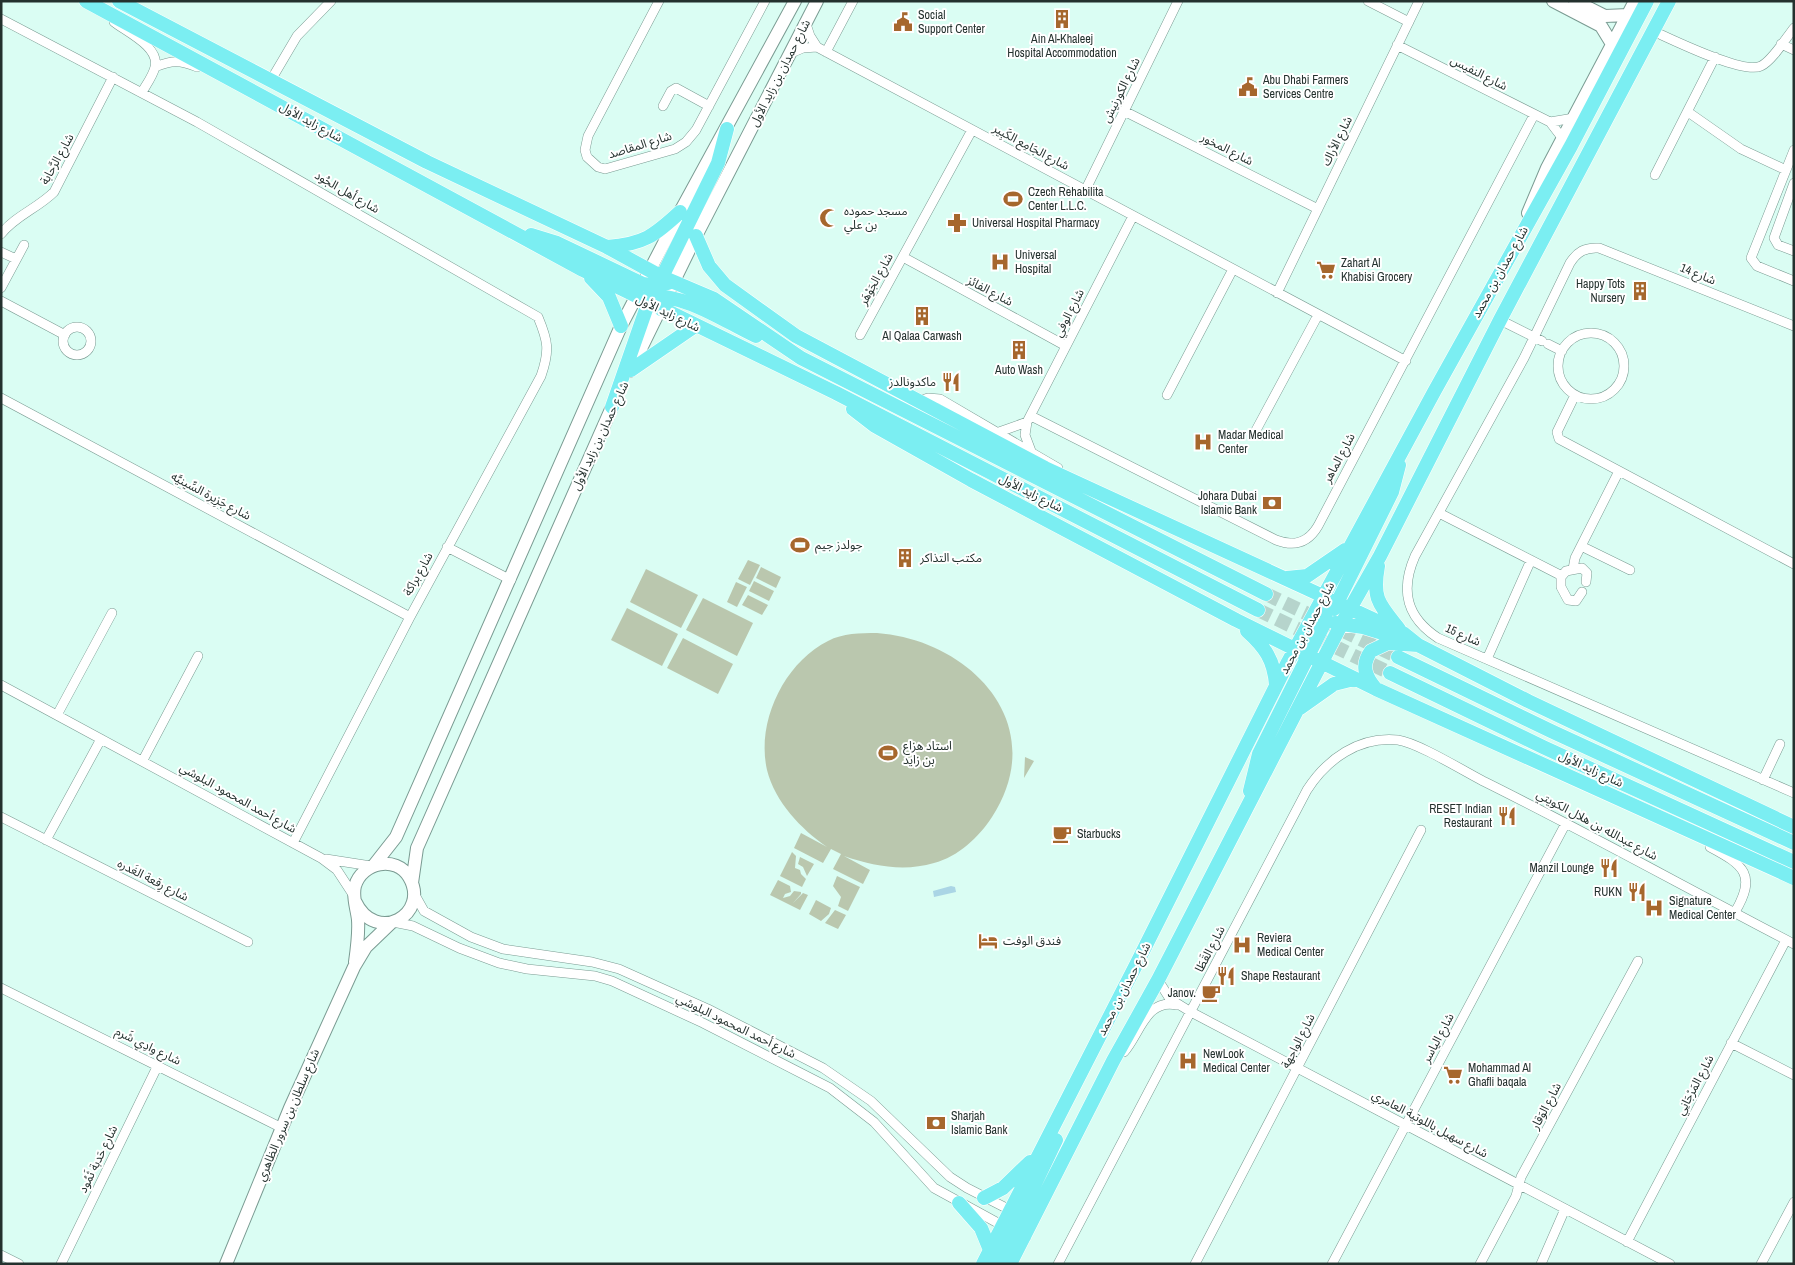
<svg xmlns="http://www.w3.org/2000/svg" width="1795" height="1265" font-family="'Archivo Narrow','Noto Sans Arabic',sans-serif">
<rect width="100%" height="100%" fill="#dafdf3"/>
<path fill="#bac7ae" d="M748 560 760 565 750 585 738 579Z
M761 567 781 577 776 588 756 578Z
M646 569 698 595 681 628 630 602Z
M754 581 774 591 769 601 749 591Z
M736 582 747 587 737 607 727 602Z
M748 595 768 605 762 615 742 605Z
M703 598 753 623 737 656 686 630Z
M627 608 678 634 662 666 611 640Z
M877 633C970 640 1052 724 992 817 979 837 958 857 934 863 904 872 873 866 844 856L870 870 863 884 833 869 841 854 831 849 823 863 794 848 801 833 827 847C801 829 775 802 767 770 756 722 784 663 828 641 843 633 860 633 877 633Z
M683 638 733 664 718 694 667 668Z
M1025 757 1034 761 1024 778Z
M792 852 796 856 795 868 800 870 801 874 806 879 802 887 780 876Z
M800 857 814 864 807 876 803 867 798 864Z
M837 876 860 887 848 911 838 906 841 897 833 886Z
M778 880 790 886 791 892 785 894 783 898 790 896 794 891 801 892V894L793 903 803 893 808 895 800 910 770 895Z
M816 900 831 908 829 914 821 921 809 914Z
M835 910 846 915 838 929 825 923Z"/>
<path fill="#aad5e5" d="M951 886 955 887 956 892 934 897 933 891Z"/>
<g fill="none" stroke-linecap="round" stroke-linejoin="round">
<path stroke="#b6d4cc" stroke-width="14" stroke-dasharray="14 7" stroke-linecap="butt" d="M1266 594 1398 657
M1258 610 1390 673"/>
<g stroke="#7a9b92" stroke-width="10">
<path id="street" d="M659 1 588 136 585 150 587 157 598 167 605 169 675 149 686 142 696 130 765 1
M1368 1 1409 22
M1 19 197 122 538 317C548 341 550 350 541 376L410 617 293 843
M114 22C127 32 160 47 155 67 153 76 146 85 142 92
M806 24 810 36 817 47
M1653 31C1673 40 1744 75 1761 66 1772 61 1786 38 1794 28
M1781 44 1794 50
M1397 45 1550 122 1563 139
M826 52 853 1
M791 53 803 48 817 47 1406 361
M155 67C172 60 180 60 197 67
M271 80 297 36 331 1
M663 106 671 91 676 88 709 106
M1124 111 1318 209
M1688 112 1741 149 1786 170
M1550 122 1574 118
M1794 150 1751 258 1757 266 1794 281
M1655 175 1715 57
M1794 183 1774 238 1778 245 1794 251
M1085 191 1178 1
M1 234C15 216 38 208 54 192L113 77
M1 252 16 259
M903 257 1066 346
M1 288 24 245
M1277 293 1419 1
M1 301 65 335
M1500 320 1542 341
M1794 326 1599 248C1585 247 1577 252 1570 263L1524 358 1415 556C1400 590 1406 617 1438 638L1794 793
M63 341a14 14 0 1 1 28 0a14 14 0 1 1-28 0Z
M1558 366a33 33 0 1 1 66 0a33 33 0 1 1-66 0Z
M860 335 972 130
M1548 344 1562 351
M1167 395 1233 269
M1575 395 1557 432 1559 439 1794 564
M1 398 410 617
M918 401 928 398 940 399 1058 468
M1031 416 1276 540C1294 547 1308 543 1318 526L1534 115
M999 432 1027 422
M1254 434 1318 315
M1031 451 1025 435 1027 422 1133 216
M1439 513 1562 576
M1581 546 1630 570
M447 547 511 580
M1573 569 1575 558 1619 471
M1582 592 1576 601 1568 600 1561 587V577L1566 571 1582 568 1587 573 1586 582
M1487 659 1531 560
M1 685 321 858 337 870 354 896
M57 715 112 613
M143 760 198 656
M1763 780 1780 744
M1 817 248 942
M46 840 101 739
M1710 847C1744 865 1757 875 1735 912
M326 859 371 866
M415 895 424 911 471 937 503 949 592 962 619 969 708 1009 823 1068 871 1101 950 1177 967 1188 1014 1212
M393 922 413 926 459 948 499 963 527 969 595 976 612 981 703 1023 830 1088 874 1122 934 1188 1007 1228
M1158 980 1170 999 1191 1012 1670 1264
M1 988 282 1128
M1731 1043 1794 1075
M1124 1052C1140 1034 1146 998 1177 1005
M1627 1242 1786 940
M1 1255 19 1264
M61 1264 158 1065
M1058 1264 1307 790C1327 759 1359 736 1398 740 1418 743 1462 770 1483 781 1588 833 1690 890 1794 944
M1195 1264 1421 830
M1332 1264 1566 823
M1480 1264 1516 1196 1521 1177 1638 961
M1541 1264 1565 1209
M1761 1264 1794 1202"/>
</g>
<g stroke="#7a9b92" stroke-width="14">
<path id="secondary" d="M1553 1 1601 26 1612 44
M1575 1 1605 16 1628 15
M1528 213 1547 168 1635 1
M630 371 696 236 817 1
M374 865 396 837 621 326 680 212 795 1
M412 883 417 848 425 830 616 398
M355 962C357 948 359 934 358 920 357 909 352 897 355 886 362 862 396 855 409 877 431 914 376 946 355 901
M226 1264 290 1108 354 967 366 947 391 923"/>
</g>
<g stroke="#fff" stroke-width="15">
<path id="primary" d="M86 1 583 270 836 393 1258 610
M119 1 427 162 607 247 662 277 714 299 801 358 1266 594
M531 235 557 243 643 284 654 286 668 283
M696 236 709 266 725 285 796 336 1045 468 1362 614 1403 633 1418 645 1528 701 1794 827
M607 247C644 244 654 236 680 212
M591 278 609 297 621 326
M649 296C686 294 724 321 756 336
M661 309 658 296 662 277 718 163 727 129
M631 370 695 326
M612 407 651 295
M853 409 875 426 971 480 1236 620 1376 689 1794 878
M1378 566C1372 599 1379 604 1399 629
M1287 578 1307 576 1345 550
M1334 609 1392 492 1399 465
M1335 623 1363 627 1389 635
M1247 631C1265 647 1274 660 1276 685
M1398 657 1551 731 1794 843
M1390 673 1543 747 1794 862
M1375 688C1365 676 1361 665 1371 651L1388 643 1418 645
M1300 708 1334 684 1354 679
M1250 791 1259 754 1324 624 1326 610 1323 596
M984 1198 1003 1188 1030 1162
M959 1203 981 1228 990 1250
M1024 1237 1019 1224 1020 1215 1056 1140
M983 1264 1137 963 1288 662 1434 392 1571 146 1647 1
M997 1264 1013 1231 1015 1217
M1010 1264 1113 1061 1158 980 1342 623 1380 556 1500 320 1669 1"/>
</g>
<use href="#street" stroke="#fff" stroke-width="9"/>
<use href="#secondary" stroke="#fff" stroke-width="12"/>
<use href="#primary" stroke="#7beef2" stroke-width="14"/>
</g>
<defs>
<g id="building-bare" transform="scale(1.5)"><path d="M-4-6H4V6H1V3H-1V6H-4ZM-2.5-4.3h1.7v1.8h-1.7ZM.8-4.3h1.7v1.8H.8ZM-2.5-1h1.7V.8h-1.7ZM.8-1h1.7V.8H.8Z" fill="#a6672d" stroke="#fff" stroke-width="2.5" paint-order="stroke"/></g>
<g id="civic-bare" transform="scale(1.5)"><path d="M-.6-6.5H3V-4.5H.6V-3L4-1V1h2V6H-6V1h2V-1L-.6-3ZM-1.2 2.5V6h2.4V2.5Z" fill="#a6672d" stroke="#fff" stroke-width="2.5" paint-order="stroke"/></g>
<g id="stadium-bare" transform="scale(1.5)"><path d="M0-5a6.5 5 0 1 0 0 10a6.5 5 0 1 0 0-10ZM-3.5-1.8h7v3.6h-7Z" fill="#a6672d" stroke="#fff" stroke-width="2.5" paint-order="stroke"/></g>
<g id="mosque-bare" transform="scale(1.5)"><path d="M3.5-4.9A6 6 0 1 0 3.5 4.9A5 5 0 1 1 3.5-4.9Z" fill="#a6672d" stroke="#fff" stroke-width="2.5" paint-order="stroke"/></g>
<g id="pharmacy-bare" transform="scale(1.5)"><path d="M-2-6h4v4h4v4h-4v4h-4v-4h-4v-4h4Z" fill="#a6672d" stroke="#fff" stroke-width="2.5" paint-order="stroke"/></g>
<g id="hospital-bare" transform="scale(1.5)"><path d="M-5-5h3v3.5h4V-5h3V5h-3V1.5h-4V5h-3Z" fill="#a6672d" stroke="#fff" stroke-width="2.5" paint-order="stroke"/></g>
<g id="supermarket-bare" transform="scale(1.5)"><path d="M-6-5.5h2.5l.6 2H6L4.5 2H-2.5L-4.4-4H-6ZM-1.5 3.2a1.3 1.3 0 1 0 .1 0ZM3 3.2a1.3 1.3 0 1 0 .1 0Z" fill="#a6672d" stroke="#fff" stroke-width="2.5" paint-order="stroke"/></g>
<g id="restaurant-bare" transform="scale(1.5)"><path d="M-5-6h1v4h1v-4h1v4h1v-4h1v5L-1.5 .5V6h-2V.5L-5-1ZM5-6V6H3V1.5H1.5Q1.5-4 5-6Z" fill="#a6672d" stroke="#fff" stroke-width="2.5" paint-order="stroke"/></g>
<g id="bank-bare" transform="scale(1.5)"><path d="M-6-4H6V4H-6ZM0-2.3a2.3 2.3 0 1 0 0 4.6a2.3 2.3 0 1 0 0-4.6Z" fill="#a6672d" stroke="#fff" stroke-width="2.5" paint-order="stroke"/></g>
<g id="cafe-bare" transform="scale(1.5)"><path d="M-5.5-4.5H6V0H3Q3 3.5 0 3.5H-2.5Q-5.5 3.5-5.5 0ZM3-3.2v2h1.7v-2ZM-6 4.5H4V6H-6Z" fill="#a6672d" stroke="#fff" stroke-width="2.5" paint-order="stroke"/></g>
<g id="hotel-bare" transform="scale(1.5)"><path d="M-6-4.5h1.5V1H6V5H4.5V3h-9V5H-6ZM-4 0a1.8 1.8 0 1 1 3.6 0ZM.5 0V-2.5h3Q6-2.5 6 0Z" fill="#a6672d" stroke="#fff" stroke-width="2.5" paint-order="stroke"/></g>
</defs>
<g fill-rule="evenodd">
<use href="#building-bare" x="1062" y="19"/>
<use href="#civic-bare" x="903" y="22"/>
<use href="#civic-bare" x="1248" y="87"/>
<use href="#stadium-bare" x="1013" y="199"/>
<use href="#mosque-bare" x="829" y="218"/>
<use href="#pharmacy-bare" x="957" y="223"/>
<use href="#hospital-bare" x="1000" y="262"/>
<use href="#supermarket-bare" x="1326" y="270"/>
<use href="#building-bare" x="1640" y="291"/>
<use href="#building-bare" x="922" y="316"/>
<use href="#building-bare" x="1019" y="350"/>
<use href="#restaurant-bare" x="951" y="382"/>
<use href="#hospital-bare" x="1203" y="442"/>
<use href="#bank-bare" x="1272" y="503"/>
<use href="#stadium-bare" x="800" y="545"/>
<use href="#building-bare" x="905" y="558"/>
<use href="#stadium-bare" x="888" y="753"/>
<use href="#restaurant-bare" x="1507" y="816"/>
<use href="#cafe-bare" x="1062" y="834"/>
<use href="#restaurant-bare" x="1609" y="868"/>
<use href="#restaurant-bare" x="1637" y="892"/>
<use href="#hospital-bare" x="1654" y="908"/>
<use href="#hotel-bare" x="988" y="941"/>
<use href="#hospital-bare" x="1242" y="945"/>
<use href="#restaurant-bare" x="1226" y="976"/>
<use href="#cafe-bare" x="1211" y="993"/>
<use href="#hospital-bare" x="1188" y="1061"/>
<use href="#supermarket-bare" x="1453" y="1075"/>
<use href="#bank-bare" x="936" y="1123"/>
</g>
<g text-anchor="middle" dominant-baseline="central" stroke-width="4" stroke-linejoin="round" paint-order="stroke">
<g font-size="12" fill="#24312e" stroke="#fff" text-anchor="start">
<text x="918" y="15">Social<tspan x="918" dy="14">Support Center</tspan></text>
<text x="1062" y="39" text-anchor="middle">Ain Al-Khaleej<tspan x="1062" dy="14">Hospital Accommodation</tspan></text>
<text x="1263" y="80">Abu Dhabi Farmers<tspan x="1263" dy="14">Services Centre</tspan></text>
<text x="1028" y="192">Czech Rehabilita<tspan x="1028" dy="14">Center L.L.C.</tspan></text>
<text x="844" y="211">مسجد حموده<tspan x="844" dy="14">بن علي</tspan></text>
<text x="972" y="223">Universal Hospital Pharmacy</text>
<text x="1015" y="255">Universal<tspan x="1015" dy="14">Hospital</tspan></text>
<text x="1341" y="263">Zahart Al<tspan x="1341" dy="14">Khabisi Grocery</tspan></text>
<text x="1625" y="284" text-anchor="end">Happy Tots<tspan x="1625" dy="14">Nursery</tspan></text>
<text x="922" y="336" text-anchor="middle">Al Qalaa Carwash</text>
<text x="1019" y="370" text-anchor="middle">Auto Wash</text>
<text x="936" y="382" text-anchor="end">ماكدونالدز</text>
<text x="1218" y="435">Madar Medical<tspan x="1218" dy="14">Center</tspan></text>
<text x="1257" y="496" text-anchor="end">Johara Dubai<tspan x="1257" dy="14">Islamic Bank</tspan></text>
<text x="815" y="545">جولدز جيم</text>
<text x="920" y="558">مكتب التذاكر</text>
<text x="903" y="746">استاد هزاع<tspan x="903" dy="14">بن زايد</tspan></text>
<text x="1492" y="809" text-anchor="end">RESET Indian<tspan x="1492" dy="14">Restaurant</tspan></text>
<text x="1077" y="834">Starbucks</text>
<text x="1594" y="868" text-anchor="end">Manzil Lounge</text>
<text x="1622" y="892" text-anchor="end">RUKN</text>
<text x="1669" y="901">Signature<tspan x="1669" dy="14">Medical Center</tspan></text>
<text x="1257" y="938">Reviera<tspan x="1257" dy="14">Medical Center</tspan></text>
<text x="1003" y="941">فندق الوفت</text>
<text x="1241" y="976">Shape Restaurant</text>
<text x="1196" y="993" text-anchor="end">Janov.</text>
<text x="1203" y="1054">NewLook<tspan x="1203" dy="14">Medical Center</tspan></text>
<text x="1468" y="1068">Mohammad Al<tspan x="1468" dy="14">Ghafli baqala</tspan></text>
<text x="951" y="1116">Sharjah<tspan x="951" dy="14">Islamic Bank</tspan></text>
</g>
<g font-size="12" fill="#24312e" stroke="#fff">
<text transform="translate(780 73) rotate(-63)">شارع حمدان بن زايد الأول</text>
<text transform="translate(1479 73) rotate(27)">شارع النفيس</text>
<text transform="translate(1121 90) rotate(-64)">شارع الكورنيش</text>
<text transform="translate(311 122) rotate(29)">شارع زايد الأول</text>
<text transform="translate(1337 141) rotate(-64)">شارع الأراك</text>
<text transform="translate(640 145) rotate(-17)">شارع المقاصد</text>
<text transform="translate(1031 147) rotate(28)">شارع الجَامِع الكَبِير</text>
<text transform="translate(1227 149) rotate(27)">شارع المخور</text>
<text transform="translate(57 159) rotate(-61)">شارع الرَّحابة</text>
<text transform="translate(347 192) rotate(30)">شارع أهل الجُود</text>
<text transform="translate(1500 272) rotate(-61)">شارع حمدان بن محمد</text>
<text transform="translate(1698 274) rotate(22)">شارع 14</text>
<text transform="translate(876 279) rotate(-61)">شارع الجَوْهَر</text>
<text transform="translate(990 291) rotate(28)">شارع الفائز</text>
<text transform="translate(668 313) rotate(26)">شارع زايد الأول</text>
<text transform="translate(1069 313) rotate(-63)">شارع الوفي</text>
<text transform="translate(600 436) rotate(-65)">شارع حمدان بن زايد الأول</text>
<text transform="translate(1339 458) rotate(-62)">شارع الماهر</text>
<text transform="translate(1031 493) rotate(27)">شارع زايد الأول</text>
<text transform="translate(211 496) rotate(28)">شارع جَزِيرة السِّينيَّه</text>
<text transform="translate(418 574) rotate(-61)">شارع براكة</text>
<text transform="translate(1307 628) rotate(-62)">شارع حمدان بن محمد</text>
<text transform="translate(1463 635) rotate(24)">شارع 15</text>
<text transform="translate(1591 769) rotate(25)">شارع زايد الأول</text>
<text transform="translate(238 798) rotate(29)">شارع أحمد المحمود البلوشي</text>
<text transform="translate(1597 825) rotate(28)">شارع عبدالله بن هلال الكويتي</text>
<text transform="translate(153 880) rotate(27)">شارع رِقعة الغَدره</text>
<text transform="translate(1210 949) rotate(-62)">شارع القَطَا</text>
<text transform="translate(1124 989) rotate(-63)">شارع حمدان بن محمد</text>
<text transform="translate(736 1026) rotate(26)">شارع أحمد المحمود البلوشي</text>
<text transform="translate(1438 1038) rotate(-62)">شارع الياسر</text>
<text transform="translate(1298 1041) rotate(-63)">شارع الواجهة</text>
<text transform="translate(148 1046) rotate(26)">شارع وادِي شَرم</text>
<text transform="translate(1695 1085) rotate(-62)">شارع المَرْجَانِي</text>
<text transform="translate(1546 1106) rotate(-62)">شارع الوَقار</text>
<text transform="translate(288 1115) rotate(-67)">شارع سلطان بن سرور الظاهري</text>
<text transform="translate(1430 1124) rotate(28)">شارع سهيل باللوتية العامري</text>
<text transform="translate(98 1159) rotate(-64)">شارع حَدبة ثَمُود</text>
</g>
</g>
<rect width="1795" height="1265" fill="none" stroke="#24312e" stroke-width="5"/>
</svg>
